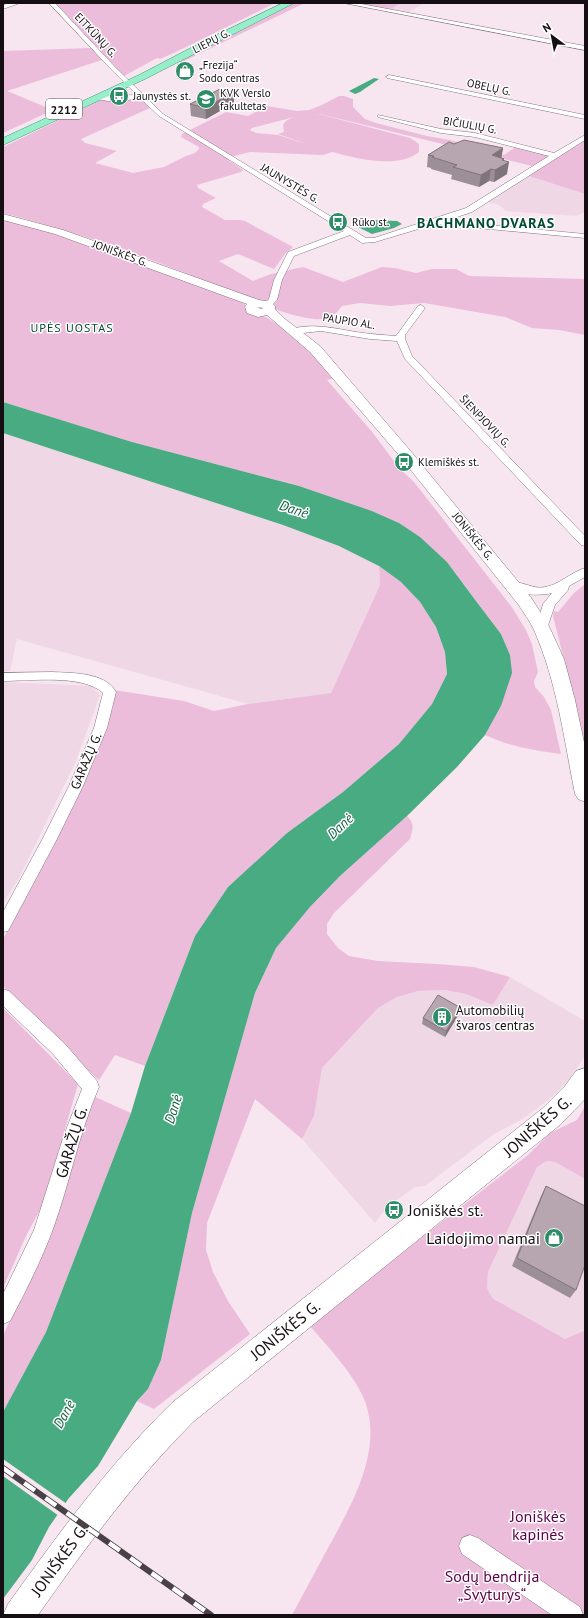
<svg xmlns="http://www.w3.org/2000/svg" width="588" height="1618" font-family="'PT Sans',sans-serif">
<rect width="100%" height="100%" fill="#f7e6f0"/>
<path fill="#efd7e6" d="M339 3H425L403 15Z
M529 176 585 194V212L576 216 506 211 499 205 487 202Z
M3 433 283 525 339 546 379 566 380 585 331 693 248 704 17 639 10 671H3Z
M3 682 92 686 100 695 76 761 18 880 3 903Z
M510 977 585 1021V1056L569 1080 551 1098 521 1120 494 1134 425 1186 415 1187 387 1207 375 1223 302 1139 314 1116 322 1068 378 1008 397 997 418 991 445 990 466 994 493 1005Z
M547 1161 555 1162 585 1179V1332L583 1331 565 1339 492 1298 487 1289 488 1272 537 1167Z"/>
<path fill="#ecbcdb" d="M55 3H275L178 51 160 59 157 58 124 76Z
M293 3H305L180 63H179L184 58Z
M353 3H401L389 10Z
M91 48 102 60 7 91 53 110 3 133V51Z
M339 96H344L353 99V107L365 119 376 123 427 136 450 140 504 155 516 147 548 155V157L532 166 320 114 302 115 252 128 250 130 256 133 278 135 332 152 323 155 250 152 234 156 228 160 243 170 241 172 197 185 198 188 216 198 203 204 202 207 225 220H240L245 221 293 247 285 254 274 269 238 254 219 261 253 281 271 274 303 267 343 282 382 267 395 268 416 273 432 269H456L469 276 585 279V335L559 330 532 328 505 317 424 303 390 306 360 303 342 306C334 317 328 320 314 319 282 316 242 295 211 283 143 256 74 231 3 213V147L101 100 139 98 150 108 81 139 85 143 117 151 95 163 133 173 164 167 186 156 195 153 199 149V147L181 137 182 134 226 112 248 116 267 106 297 111 309 110 322 105Z
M319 114 410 138 419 144V152C388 177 312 145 278 134L284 132 283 125C288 115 309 114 319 114Z
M585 139V194L529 176Z
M3 219 60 235 223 294 241 302 292 333 335 378 327 380 373 433 399 468 414 482 511 606 526 630 532 644 538 672 534 681 535 687 544 697 551 710 561 754C533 750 511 747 485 735L501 706 510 655 501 634 447 562 399 523 372 511 299 486 132 442 3 402Z
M379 566 401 582 420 602 436 627 445 652 447 674 432 704 399 744 343 792 287 833 228 887 195 936 145 1066 115 1055 99 1080 83 1066 3 986V939L46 860 61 821 102 739 113 707 114 690 184 701 214 711 248 704 331 693 380 585Z
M585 584V743L553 616 554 611 558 612 574 593Z
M407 816C415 824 413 829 410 839L334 913 327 924V934L338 948 349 956 378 961 437 964 474 967 510 977 493 1005 466 994 445 990 418 991 397 997 378 1008 322 1068 314 1116 302 1139 255 1099 207 1223 206 1250 213 1272 228 1301 250 1334 154 1409 137 1401 148 1389 161 1360 192 1213 255 993 276 948 310 907 340 876Z
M3 1008 78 1084 44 1202 26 1236 3 1288Z
M93 1096 131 1113 46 1332 3 1412V1336L61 1204Z
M585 1106V1179L555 1162 547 1161 537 1167 488 1272 487 1288 492 1298 565 1339 583 1331 585 1332V1615H292C304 1593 316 1570 328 1548 351 1506 382 1453 366 1404 356 1376 329 1348 309 1325L528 1155 550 1133 577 1120Z"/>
<path fill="#49ab81" d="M374 78 379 79 360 92 355 94 349 91Z
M374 220 397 221 402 224 394 228 372 234 358 227 359 225Z
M3 402 132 442 299 486 372 511 399 523 420 537 447 562 476 601 501 634 510 655 512 673 501 706 485 735 457 767 407 816 340 876 310 907 276 948 255 993 192 1213 161 1360 148 1389 137 1401 98 1466 69 1498 49 1527 32 1560 3 1599V1412L46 1332 131 1113 145 1066 195 936 228 887 287 833 343 792 399 744 432 704 447 674 445 652 436 627 420 602 401 582 379 566 339 546 283 525 3 433Z"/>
<path fill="#f7e6f0" d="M3 1459 67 1504 59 1516 3 1476Z"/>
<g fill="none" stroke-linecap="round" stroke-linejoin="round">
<g stroke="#84757e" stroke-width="1">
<path id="minor" d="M11 3H20L3 9V5Z
M49 3H55L114 66 163 114 366 238H374L466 208 549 156 475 137 441 133 378 117V115L441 129 475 133 554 153 585 135V140L472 212 445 221 585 234V238L435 224 375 242 362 243 350 235 294 256 282 280 277 300 270 307H264L263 305 269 299 274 280 288 252 344 231 159 116 141 99 108 101 97 99V97L99 96 137 95 110 68Z
M344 3H356L585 46V50Z
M389 75 585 115V119L387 78 386 77Z
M421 305 425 308 405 335V339L412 356 585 536V546L581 545 405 359 397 341 370 339 321 331 294 334 290 331 291 329C313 323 333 328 356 332 369 334 383 335 396 336L418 306Z
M585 568V577L569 586 568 590 555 605 546 631H538L536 628 543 604 552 593C541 596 516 596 509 586L511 583C522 580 533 590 545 587 559 585 571 572 585 568Z
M52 672C72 673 105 672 116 692L107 728 83 786 57 839 8 931 3 932V912L44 836 69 786 94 728 103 693C83 674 30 681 3 681V673Z
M3 989 9 991 65 1044 97 1081 99 1087C79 1133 70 1182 53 1229 41 1261 26 1291 10 1321L3 1324V1294L34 1230 64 1135 82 1089 53 1054 3 1006Z
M470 1535 478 1538 580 1607 583 1615H552L462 1554 459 1546 462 1538Z"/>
</g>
<g stroke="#84757e" stroke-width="1">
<path id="secondary" d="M3 214 63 230 259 300 271 302 275 306V309L285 319 320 346 408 448 530 596 548 624 564 659 575 700 585 747V802L578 799 575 794C564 739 557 682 534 630 530 621 523 612 518 604L398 454 310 352 267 315 258 317 247 313 245 307 247 304 55 234 3 220ZM261 307 263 309 257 308Z
M585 1068V1099L561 1124 193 1422C134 1481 86 1547 38 1615H3L8 1604C59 1533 110 1463 173 1402L543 1108 565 1086 576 1071Z"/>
</g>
<g stroke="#3d9873" stroke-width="1">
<path id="primary" d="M283 3H294L145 79 3 145V138L139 75 206 40Z"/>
</g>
<use href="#minor" fill="#fff" fill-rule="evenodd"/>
<use href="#secondary" fill="#fff" fill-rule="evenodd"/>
<use href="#primary" fill="#98eeca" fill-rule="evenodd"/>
<g stroke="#494146" stroke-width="6">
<path id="rail" d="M3 1468 211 1615"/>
</g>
<use href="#rail" stroke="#fff" stroke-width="4.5" stroke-dasharray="13" stroke-linecap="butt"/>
</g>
<path fill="#9d8f97" d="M234 103 206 119 191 116 190 104Z
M454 144 503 148 501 158 504 159V160L507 174 494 182 489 181 479 187 451 179 452 175 431 169V168L427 167 428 155Z
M459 1014 445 1037 422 1024 423 1018Z
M546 1186 576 1290 570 1298 512 1266 541 1196Z"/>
<path fill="#80747b" d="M234 92V103L206 119 205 108Z
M503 148 501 160 492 155Z
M504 159 503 165 509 162 507 174 494 182 495 170 502 160Z
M491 169 489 181 479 187 481 175Z
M461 1008 459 1014 445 1037 446 1031Z"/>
<path fill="#b7a6b0" stroke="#80747b" d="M220 89 234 92 205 108 190 104Z
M464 140 503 148 492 155 504 159 502 160 509 162 495 170 491 169 481 175 453 167 457 165 432 157 434 156 428 155 449 142 454 144Z
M438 995 461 1008 446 1031 423 1018Z
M546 1186 585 1206V1265L576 1290 517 1258Z"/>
<defs>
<g id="shop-disc" transform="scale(1)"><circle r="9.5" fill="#2d8d67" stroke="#fff"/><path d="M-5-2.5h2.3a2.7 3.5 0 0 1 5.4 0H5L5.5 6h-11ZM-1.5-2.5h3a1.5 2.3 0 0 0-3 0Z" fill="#fff"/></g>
<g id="bus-disc" transform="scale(1)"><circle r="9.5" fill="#2d8d67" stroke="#fff"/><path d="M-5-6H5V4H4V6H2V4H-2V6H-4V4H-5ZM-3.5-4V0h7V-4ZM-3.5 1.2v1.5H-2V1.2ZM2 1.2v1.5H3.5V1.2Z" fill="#fff"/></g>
<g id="university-disc" transform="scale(1)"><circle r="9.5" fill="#2d8d67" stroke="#fff"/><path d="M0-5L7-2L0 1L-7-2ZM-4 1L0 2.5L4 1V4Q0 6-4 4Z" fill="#fff"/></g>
<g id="building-disc" transform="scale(1)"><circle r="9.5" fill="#2d8d67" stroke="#fff"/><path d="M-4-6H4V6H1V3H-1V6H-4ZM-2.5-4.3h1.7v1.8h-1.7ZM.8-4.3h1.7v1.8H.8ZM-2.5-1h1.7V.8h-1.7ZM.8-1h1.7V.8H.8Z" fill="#fff"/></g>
</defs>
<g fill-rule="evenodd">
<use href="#shop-disc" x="185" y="71"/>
<use href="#bus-disc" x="119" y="96"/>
<use href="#university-disc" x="206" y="99"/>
<use href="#bus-disc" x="338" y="222"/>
<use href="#bus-disc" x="404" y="462"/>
<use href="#building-disc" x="442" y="1017"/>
<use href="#bus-disc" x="394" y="1210"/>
<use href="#shop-disc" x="554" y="1238"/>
</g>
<g text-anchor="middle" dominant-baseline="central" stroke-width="3" stroke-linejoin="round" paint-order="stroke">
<g font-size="11" fill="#150f13" stroke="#fff">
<text transform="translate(96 35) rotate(47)">EITKŪNŲ G.</text>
<text transform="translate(211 41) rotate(-27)">LIEPŲ G.</text>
<text transform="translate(489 87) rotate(12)">OBELŲ G.</text>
<text transform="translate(470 125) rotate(10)">BIČIULIŲ G.</text>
<text transform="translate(290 183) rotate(31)">JAUNYSTĖS G.</text>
<text transform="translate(120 253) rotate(20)">JONIŠKĖS G.</text>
<text transform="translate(349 321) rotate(9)">PAUPIO AL.</text>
<text transform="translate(485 421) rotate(46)">ŠIENPJOVIŲ G.</text>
<text transform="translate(473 536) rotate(51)">JONIŠKĖS G.</text>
</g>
<g font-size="11" fill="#150f13" stroke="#fff" text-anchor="start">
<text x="199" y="65">„Frezija“<tspan x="199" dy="13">Sodo centras</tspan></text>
<text x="220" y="93">KVK Verslo<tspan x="220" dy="13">fakultetas</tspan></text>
<text x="133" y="96">Jaunystės st.</text>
<text x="352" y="222">Rūko st.</text>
<text x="418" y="462">Klemiškės st.</text>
</g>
<rect fill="#fff" stroke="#5b575a" stroke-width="1" x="46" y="99" width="36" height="20" rx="3"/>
<g font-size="12" font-weight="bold" fill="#150f13">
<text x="64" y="109">2212</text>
</g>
<g font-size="12" letter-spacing="1" fill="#004a31" stroke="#fff">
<text x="72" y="327">UPĖS UOSTAS</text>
</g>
<g font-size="13" fill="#150f13" stroke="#fff">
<text transform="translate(86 761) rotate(-67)">GARAŽŲ G.</text>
</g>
<g font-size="13" fill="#150f13" stroke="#fff" text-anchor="start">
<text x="456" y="1010">Automobilių<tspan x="456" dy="15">švaros centras</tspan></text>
</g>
<g font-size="14" font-weight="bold" letter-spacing="1" fill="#004a31" stroke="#fff">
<text x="486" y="223">BACHMANO DVARAS</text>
</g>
<g font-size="14" font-style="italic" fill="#115d40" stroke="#fff">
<text transform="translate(294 509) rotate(18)">Danė</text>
<text transform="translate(340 826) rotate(-43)">Danė</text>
<text transform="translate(173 1109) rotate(-73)">Danė</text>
<text transform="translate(64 1414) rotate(-61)">Danė</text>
</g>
<g font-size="16" fill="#150f13" stroke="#fff">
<text transform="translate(537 1126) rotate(-41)">JONIŠKĖS G.</text>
<text transform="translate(71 1142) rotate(-73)">GARAŽŲ G.</text>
<text transform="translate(285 1330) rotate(-39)">JONIŠKĖS G.</text>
<text transform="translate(59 1560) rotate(-54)">JONIŠKĖS G.</text>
</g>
<g font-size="16" fill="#150f13" stroke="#fff" text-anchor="start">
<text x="408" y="1210">Joniškės st.</text>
<text x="540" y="1238" text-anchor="end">Laidojimo namai</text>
</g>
<g font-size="16" fill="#5d0049" stroke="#fff">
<text x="538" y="1516">Joniškės<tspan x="538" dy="18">kapinės</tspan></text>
<text x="492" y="1576">Sodų bendrija<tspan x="492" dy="18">„Švyturys“</tspan></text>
</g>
</g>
<rect width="588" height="1618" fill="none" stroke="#150f13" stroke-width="8"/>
<g transform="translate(552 36) rotate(328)" stroke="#ffffff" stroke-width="3" paint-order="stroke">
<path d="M0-3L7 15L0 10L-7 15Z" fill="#150f13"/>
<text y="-6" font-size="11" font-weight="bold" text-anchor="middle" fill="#150f13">N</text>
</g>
</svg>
